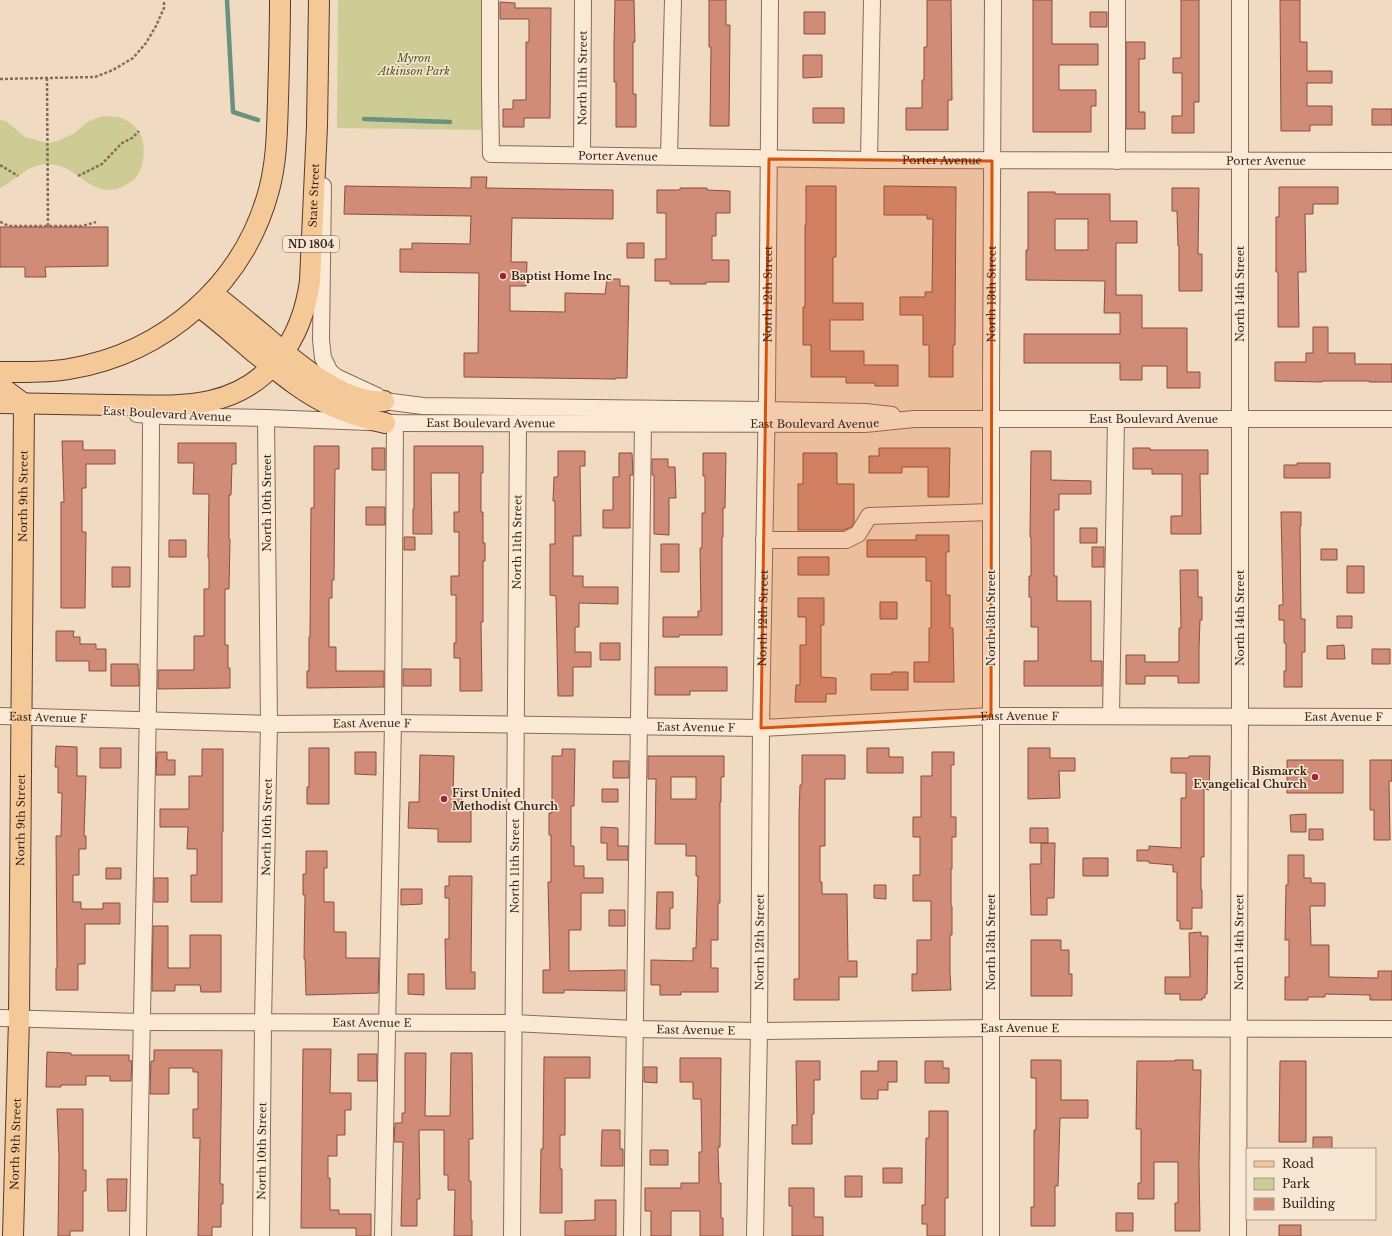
<svg xmlns="http://www.w3.org/2000/svg" width="1392" height="1236" font-family="'Libre Baskerville',serif">
<rect width="100%" height="100%" fill="#f0dac2"/>
<path fill="#cecc95" d="M338 0H482V130L337 128Z
M103 116C109 117 116 116 122 118 141 127 146 141 143 160 142 168 138 177 132 181 94 208 82 165 48 164 28 164 16 180 0 188V120L6 121 25 137 48 143 57 141 73 134 89 121Z"/>
<g fill="none" stroke-linecap="round" stroke-linejoin="round">
<path stroke="#6b9181" stroke-width="4.5" d="M227 0 233 112 258 120
M364 119 450 122"/>
</g>
<path fill="#d08c76" stroke="#8b4f3d" fill-rule="evenodd" d="M615 0H634L635 42H633V94H636V127H616V82H614V42Z
M709 0H726V25H730L729 126H710L711 47H709Z
M927 0H951L952 100H948V130H906V108H922V80H924V47H927Z
M1033 0H1052V44H1098V65H1059V90H1096V106H1091V132H1033Z
M1181 0H1199V102H1194V133H1172V116H1182V73H1173V58H1181Z
M1280 0H1300V42H1307V71H1332V83H1307V106H1332V125H1310V131H1281Z
M500 2 515 3V8H551L550 118H524V127H503V109H513V100H526V42H529V19H500Z
M804 12H825V34H804Z
M1090 12H1107V27H1090Z
M1126 42H1145V59H1139V112H1145V129H1126Z
M803 55H822V77L803 78Z
M813 108H844V123H813Z
M1372 109H1392V125H1372Z
M471 177H487L486 188 613 190V219L512 218 511 262H527L526 286H510V311L565 312V293L605 294 607 279H620V286H629L627 378H616V379L464 377V353H478L479 273 400 272V249H412V243L470 244 471 216 344 214 345 186 471 188Z
M806 186H836V257H833V303H863V320H830V351H864V365H898V386H875V383H846V377H811V345H803V307H805V225H806Z
M884 186 956 187 955 345H953V377H929V345H923V315H900V297H925V292H932L933 219H927V215H884Z
M1279 187H1338V204H1313V214H1305L1306 272H1298L1299 327H1278V272H1276V217H1279Z
M680 188H707V190L730 191V213H716V236H712V260H729V282H706V284H670V281H655V259H666V213H657V190H680Z
M1172 188H1199L1198 254H1202V291H1179V246H1178L1177 211H1172Z
M1028 192H1055V194H1110V221H1137V243H1116V295H1142V328H1187V372H1200V388H1167V366H1142V380H1120V363H1024V334H1120V313H1104L1105 281 1026 280V250H1028ZM1055 219H1088V250H1055Z
M0 227H108V266L45 267 46 277H25V267H0Z
M627 243H644V258H627Z
M1313 327H1328V353H1355V364H1392V382H1369V381H1322V382L1275 381V362H1306V353H1313Z
M62 441H83V450H115V464H86V488H82V532H86L85 608H61V502H64Z
M178 443H236V464H232L231 495H229V539H230L229 589H225V645H228V668H230V688L158 689V670H194V636H204V589H209V558H208L209 494H193L194 463H178Z
M314 446H339V469H335L334 580H332V598H329V647H336V671H384V687L307 688V671H309V637H310L311 508H314Z
M414 446H483V473H481V512H483V543H485V561H483V622H481L482 691H460V658H454V643H456V595H451V576H459V532H454V512H459V473H431L432 534H413V509H414Z
M372 448H385V470H372Z
M879 448H950L949 497H928V467H902V473H869V456H879Z
M1133 448H1150V450H1208V474H1200L1201 534H1171V516H1182V474H1152V469H1133Z
M558 451H585V466H580L581 536H573V576H583V587H618V604L579 603V627H575V652H591V667H573V696H558L556 596 550 595V544H555V501H553L554 477H558Z
M1031 451H1051V480L1091 481V494H1059V510H1054V576H1057V601H1091V661H1102V686H1024V661H1038V627H1031V597H1029V576H1031V537H1030Z
M619 453H632L633 475H630V528H603V510H613V477H619Z
M703 453H726L725 508H723V537H722V635H679V637H663V617H698V611H701L700 548H702V513H705V476H703Z
M803 453H837V484H854V523L851 527 844 530H798V484H803Z
M652 459H668V467H675L676 498H669V535L654 534V475H652Z
M1297 463H1330V478H1284V465H1297Z
M366 507H385V525H366Z
M1281 512H1301V526H1300L1301 619H1305V652H1302V687H1284V671H1286V643H1284V620H1279V605H1283Z
M1080 528H1097V543H1080Z
M916 535H949V552H946V595H950V628H953L954 682H914V662H929V628H931V581H926V557H867V540H916Z
M404 537H415V550H404Z
M169 540H186V557H169Z
M661 544H679V572H661Z
M1092 547H1104V567H1092Z
M1321 549H1337V560H1321Z
M798 557H829V575H798Z
M1347 566H1364V593H1347Z
M112 567H130V587H112Z
M1180 570H1198V597H1202V620H1200L1199 649V683H1178V676H1145V684H1126V655H1145V662H1178V661H1179V628H1181Z
M798 598H824V625H821V677L836 678V694H826V702H795L796 685H800V645H806V617H798Z
M880 602H897V619H880Z
M1337 616H1352V628H1337Z
M56 631H74L73 637H80V644H96V649H106V671H89V661H56Z
M600 643H620V660H600Z
M1344 645 1345 659H1327V646Z
M1372 649H1390V664H1372Z
M111 664H138V670H139V686H111Z
M655 667H727V691H690V695H655Z
M403 669H431V686H403Z
M892 672H908V690H871V674H892Z
M56 746 77 747V776H86L84 836H86V849H79V875H73V902H81V909H103V903H120V924H85V964H78V990H56V968H57L56 836H61L62 793H58V767H55Z
M100 748H121V768H100Z
M309 748H329V804H307V787H309Z
M867 748H889V757H903V773H867Z
M1028 748H1050V758H1075V771H1059L1060 798 1028 799Z
M202 749H223V832H222V902H191V875H197V849H187L188 827H160V809H189V776H202Z
M562 749H575L574 806H571V846H574V866H584V878H603V893H581V930H569V971L625 970V991L564 990V993H543V970H550L548 882H551V835H549V813H552V756H562Z
M157 752H167V760H175V775H156Z
M355 752H376V775L355 774Z
M932 752H954V765H951V817H956V837H952V869H951V906H952V935H950V973L951 990 912 991V974H917V940H931V901H913V875H920V837H913V817H921V776H932Z
M420 755 454 756 453 796H462L461 803 471 804V842H438V829L408 828 409 802H419Z
M802 755H845V779H825V846H820V882H822V894H847L848 961H857V977H839V1000H794V979H799V816L800 785H802Z
M648 756H724V777H721V802H720V903H718V940H711V968H718V992H681V995H660V985H651V960L693 961V948H696L698 876H696V856H686V844H655L656 779H648ZM671 777H696V799H671Z
M1189 756H1210L1209 790 1204 789V857H1201V890H1202V908H1192V929H1180V921H1177V872H1173V865L1149 863V861H1137V850H1149V846L1181 848V798H1186V773H1171V758H1189Z
M1287 760H1343V793H1287Z
M1370 760H1392V781H1389L1390 840H1374V810H1370Z
M613 761H629V778H613Z
M602 789H618V802H602Z
M1306 814V832H1291L1290 815Z
M601 827 618 828V846H628V860H607V843H601Z
M1030 828H1048V843H1030Z
M1309 829H1323V840H1309Z
M1041 843H1055L1054 898H1047V915H1031L1030 864H1041Z
M306 851H327V868H324V902H334V932H346V958H379L378 993 306 995 305 959H304L305 895H303V874H306Z
M1288 855H1304V878H1311V883H1325V906H1310L1311 945H1329V977L1378 978V971H1392V1000H1370V995L1325 994V997H1308V1000H1285V977H1289V940H1285L1286 885H1288Z
M1083 858H1108V876H1083Z
M106 868H121V879H106Z
M449 876H472L471 972H475V989H446L445 939H449V898H445V886H449Z
M154 878H168V902H154Z
M874 885H886V899L874 898Z
M401 889H422V904L401 905Z
M657 892H673V908H670V929H656Z
M609 910H625V926H609Z
M153 926H168V968H190V935H221V992H201L200 985H175V991H152Z
M1201 932V936H1208L1207 994H1205V998H1202V1000H1180V994H1165V977H1190L1189 933Z
M1031 940H1061V950H1069V974H1072V996H1031Z
M408 974H424V995L408 994Z
M303 1049H331L330 1093H351V1110H345V1135H337V1156H328V1178H330V1210H339V1214H371V1236H356V1228H301Z
M154 1050H222L220 1184H223V1204H221V1227H212V1236H198L200 1138H193V1109H198V1072H193V1068H169V1094H150L151 1061H154Z
M47 1052 71 1053V1055H129V1061H132L131 1081H110V1076H86V1085H61V1087H46Z
M405 1053H426L425 1116H450L451 1053H472L473 1139H469V1181H471V1220H472V1236H454L455 1190H448V1175H444V1130H419L420 1199H417V1226H401L403 1142H394L395 1123H402V1113H405Z
M358 1054H377V1081H358Z
M544 1057H590V1078H565V1135H560V1169H562V1213H540L541 1149H543Z
M680 1058H721L720 1147H718L719 1183H721V1218H723V1236H700V1211H671V1236H651V1211H645V1188H681V1183H699V1152H702L701 1099H693V1082H680Z
M1031 1060H1061V1100H1088V1118H1060L1058 1186H1055V1226H1031V1207H1034V1130H1036V1078H1031Z
M1175 1060H1193V1070H1201L1199 1163 1200 1231H1175V1203H1178V1162H1154V1199H1138V1183H1141V1129H1136L1137 1061H1175Z
M796 1061H820V1080H814V1114H812V1144H792V1125H797Z
M878 1061H897V1082H888V1090H878V1099H861V1071H878Z
M925 1061H943V1068H949V1083H925Z
M1280 1061H1306V1142H1279Z
M644 1067H657V1083L644 1082Z
M57 1109H83V1170H86V1191H83V1231H70V1236H58L59 1157Z
M929 1111H948V1198H945V1236H927V1224H922V1205H925L926 1138H929Z
M602 1130H620V1149H623V1166H601Z
M1313 1137H1332V1149H1313Z
M650 1150H668V1165H650Z
M883 1168H902V1183H883Z
M845 1176H862V1197H845Z
M107 1179H127L126 1211H108Z
M789 1188H814V1217H823V1236H792V1206H789Z
M595 1200H616V1236H565V1221L595 1220Z
M1116 1213H1133V1231H1116Z
M1279 1225H1301V1236H1279Z"/>
<g fill="none" stroke-linecap="round" stroke-linejoin="round">
<g stroke="#8a6b58" stroke-width="18">
<g id="minor">
<path id="s1" d="M490 0V91L491 154 869 160 1392 161"/>
<path id="s2" d="M582 155 583 0"/>
<path d="M669 156 673 0"/>
<path d="M869 160 872 0"/>
<path d="M1117 161V0"/>
<path d="M323 186 321 340 323 358 330 372 336 377 377 396 384 401 423 406 766 410 865 412 892 415"/>
<path id="s3" d="M137 414 164 416 266 418 395 423 865 424 914 419H1392"/>
<path d="M764 540H846L858 534 869 516 991 512"/>
<path id="s4" d="M0 716 269 724 393 723 761 728 991 716 1392 717"/>
<path d="M1111 716 1116 419"/>
<path id="s5" d="M0 1018 141 1022 513 1023 634 1029 759 1031 991 1028 1392 1029"/>
<path d="M138 1236C142 959 151 682 151 405"/>
<path id="s6" d="M261 1236 263 1022 269 724 266 418"/>
<path d="M383 1236 393 723 395 423"/>
<path id="s7" d="M512 1236 518 423"/>
<path d="M632 1236 643 423"/>
<path id="s8" d="M755 1236 759 1031 761 728 767 395 770 0"/>
<path id="s9" d="M991 1236V379L993 0"/>
<path id="s10" d="M1238 1236 1240 717V0"/>
</g>
</g>
<g stroke="#583a2d" stroke-width="22">
<g id="major">
<path d="M212 293C230 307 247 321 265 336 293 360 344 405 384 401"/>
<path d="M199 306C218 321 237 337 255 353 279 372 302 392 330 405 347 413 366 419 385 423"/>
<path d="M0 372C23 372 46 373 69 369 165 353 244 284 269 190 277 160 277 130 278 100 279 66 280 33 280 0"/>
<path d="M0 386 24 404"/>
<path id="s11" d="M0 403C38 404 75 404 113 405 144 405 178 408 210 401 269 388 302 340 310 281L317 126 319 0"/>
<path id="s12" d="M13 1236 19 1019 24 404"/>
</g>
</g>
<path stroke="#8a6b58" stroke-width="2.5" stroke-dasharray="3 2" stroke-linecap="butt" d="M47 78 48 227
M0 79 95 77 113 70 133 58 146 43 156 26 164 8V0
M0 165 18 176
M78 176 102 164 122 143 132 138 139 131
M0 222 9 226H82L96 222"/>
<use href="#minor" stroke="#fae9d5" stroke-width="16"/>
<use href="#major" stroke="#f5c898" stroke-width="20"/>
</g>
<path fill="#d7540e" fill-opacity="0.2" stroke="#d7540e" stroke-width="3" stroke-linejoin="round" d="M769 159 992 161 991 716 761 728Z"/>
<g fill="#9c253a" stroke="#f7e6d2" stroke-width="1.5">
<circle cx="503" cy="276" r="4"/>
<circle cx="1315" cy="777" r="4"/>
<circle cx="444" cy="799" r="4"/>
</g>
<g text-anchor="middle" dominant-baseline="central" stroke-width="3" stroke-linejoin="round" paint-order="stroke">
<rect fill="#f7e6d2" stroke="#736053" stroke-width="1" x="283" y="236" width="56" height="16" rx="3"/>
<g font-size="10" font-weight="bold" fill="#3a261d">
<text x="311" y="244">ND 1804</text>
</g>
<g font-size="11" font-style="italic" fill="#525723" stroke="#f7e6d2">
<text x="414" y="58">Myron<tspan x="414" dy="13">Atkinson Park</tspan></text>
</g>
<g font-size="11" fill="#3a261d" stroke="#f7e6d2">
<text stroke="none"><textPath href="#s2" startOffset="77">North 11th Street</textPath></text>
<text stroke="none"><textPath href="#s1" startOffset="281">Porter Avenue</textPath></text>
<text stroke="none"><textPath href="#s1" startOffset="605">Porter Avenue</textPath></text>
<text stroke="none"><textPath href="#s1" startOffset="929">Porter Avenue</textPath></text>
<text stroke="none"><textPath href="#s11" startOffset="463">State Street</textPath></text>
<text stroke="none"><textPath href="#s8" startOffset="942">North 12th Street</textPath></text>
<text stroke="none"><textPath href="#s9" startOffset="942">North 13th Street</textPath></text>
<text transform="translate(1240 294) rotate(-90)">North 14th Street</text>
<text transform="translate(167 414) rotate(3)">East Boulevard Avenue</text>
<text stroke="none"><textPath href="#s3" startOffset="1017">East Boulevard Avenue</textPath></text>
<text stroke="none"><textPath href="#s3" startOffset="354">East Boulevard Avenue</textPath></text>
<text stroke="none"><textPath href="#s3" startOffset="678">East Boulevard Avenue</textPath></text>
<text stroke="none"><textPath href="#s12" startOffset="740">North 9th Street</textPath></text>
<text transform="translate(267 503) rotate(-90)">North 10th Street</text>
<text stroke="none"><textPath href="#s7" startOffset="694">North 11th Street</textPath></text>
<text stroke="none"><textPath href="#s8" startOffset="618">North 12th Street</textPath></text>
<text transform="translate(991 618) rotate(-90)">North 13th Street</text>
<text transform="translate(1240 618) rotate(-90)">North 14th Street</text>
<text stroke="none"><textPath href="#s4" startOffset="48">East Avenue F</textPath></text>
<text stroke="none"><textPath href="#s4" startOffset="1020">East Avenue F</textPath></text>
<text stroke="none"><textPath href="#s4" startOffset="1344">East Avenue F</textPath></text>
<text stroke="none"><textPath href="#s4" startOffset="372">East Avenue F</textPath></text>
<text stroke="none"><textPath href="#s4" startOffset="696">East Avenue F</textPath></text>
<text stroke="none"><textPath href="#s12" startOffset="416">North 9th Street</textPath></text>
<text stroke="none"><textPath href="#s6" startOffset="409">North 10th Street</textPath></text>
<text stroke="none"><textPath href="#s7" startOffset="370">North 11th Street</textPath></text>
<text stroke="none"><textPath href="#s8" startOffset="294">North 12th Street</textPath></text>
<text transform="translate(991 942) rotate(-90)">North 13th Street</text>
<text stroke="none"><textPath href="#s10" startOffset="294">North 14th Street</textPath></text>
<text stroke="none"><textPath href="#s5" startOffset="372">East Avenue E</textPath></text>
<text stroke="none"><textPath href="#s5" startOffset="1020">East Avenue E</textPath></text>
<text stroke="none"><textPath href="#s5" startOffset="696">East Avenue E</textPath></text>
<text stroke="none"><textPath href="#s12" startOffset="92">North 9th Street</textPath></text>
<text stroke="none"><textPath href="#s6" startOffset="85">North 10th Street</textPath></text>
</g>
<g font-size="11" font-weight="bold" fill="#3a261d" stroke="#f7e6d2" text-anchor="start">
<text x="511" y="276">Baptist Home Inc</text>
<text x="1307" y="771" text-anchor="end">Bismarck<tspan x="1307" dy="13">Evangelical Church</tspan></text>
<text x="452" y="793">First United<tspan x="452" dy="13">Methodist Church</tspan></text>
</g>
</g>
<rect x="1246" y="1148" width="130" height="72" fill="#f7e6d2" stroke="#ab998a"/>
<rect x="1254" y="1161" width="20" height="6" fill="#f5c898" stroke="#ab998a"/>
<text x="1282" y="1168" font-size="12" fill="#3a261d">Road</text>
<rect x="1254" y="1178" width="20" height="12" fill="#cecc95" stroke="#ab998a"/>
<text x="1282" y="1188" font-size="12" fill="#3a261d">Park</text>
<rect x="1254" y="1198" width="20" height="12" fill="#d08c76" stroke="#ab998a"/>
<text x="1282" y="1208" font-size="12" fill="#3a261d">Building</text>
</svg>
